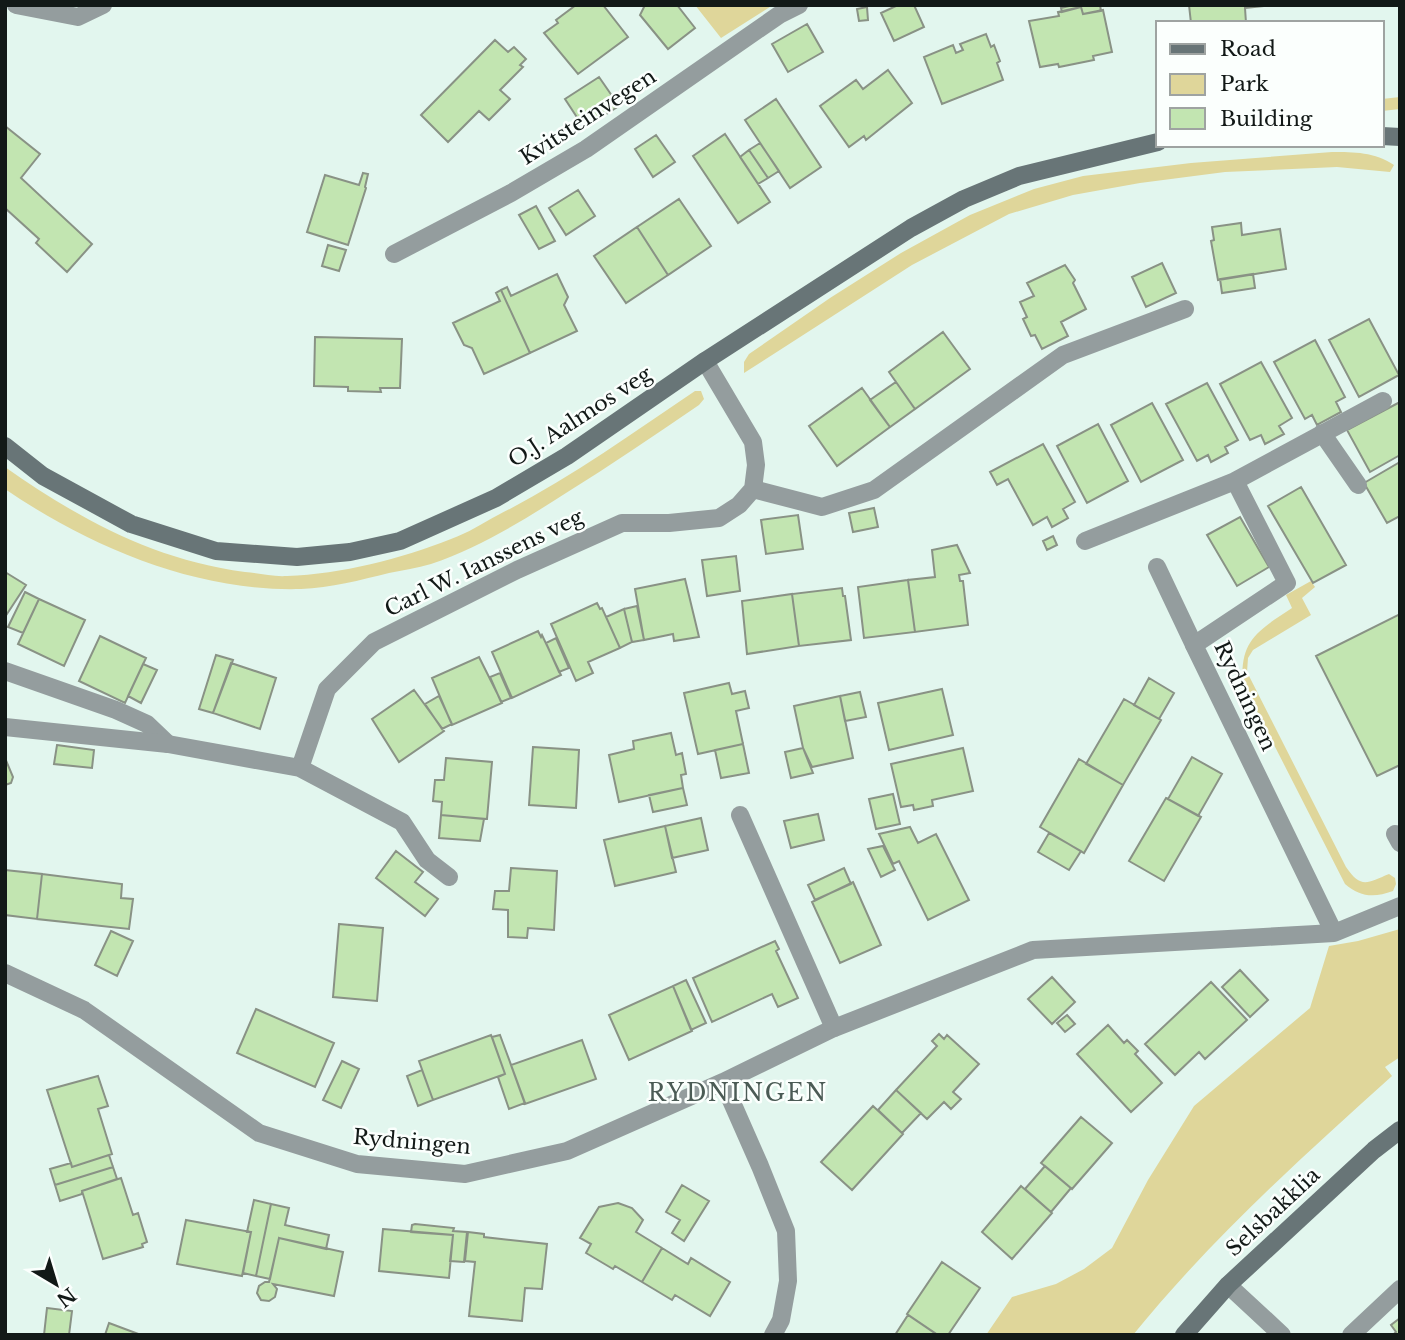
<svg xmlns="http://www.w3.org/2000/svg" width="1405" height="1340" font-family="'Libre Baskerville',serif">
<rect width="100%" height="100%" fill="#e2f6ee"/>
<path fill="#dfd69a" d="M695 5H773L721 38Z
M1400 97V109L1382 111V99Z
M1332 152C1354 152 1375 152 1394 165L1390 172 1337 167 1225 172 1140 183 1073 195 1009 214 912 265 744 373V362L749 354 830 298 901 253 970 215 1034 189 1083 176 1191 163Z
M695 391H701L704 399 699 405C655 435 611 465 566 493 524 520 479 548 431 564 417 568 403 570 389 573 360 580 331 588 301 589 196 592 90 547 5 489V467C79 519 154 560 245 572 258 573 273 577 287 576 342 574 400 559 451 539 468 533 483 523 498 515 568 480 631 434 695 391Z
M1311 581 1315 587 1302 598 1311 615 1253 650 1248 658 1247 672 1346 867C1361 889 1367 883 1389 874L1395 878 1396 884 1393 891C1374 898 1360 897 1345 884L1243 684C1239 640 1259 630 1292 608L1286 595Z
M1400 929V1057L1385 1067 1392 1076C1301 1158 1210 1240 1133 1335H986L1012 1297 1056 1284 1084 1269 1112 1248 1148 1180 1194 1106 1310 1008 1329 946 1358 941Z"/>
<path fill="#c2e5b1" stroke="#899285" stroke-width="2" d="M576 5H603L628 37 578 74 544 33 558 23 556 20Z
M645 5H677L695 28 668 49 640 15Z
M898 5H914L924 27 894 41 881 13Z
M1100 5 1101 11 1083 14 1081 7 1062 12 1061 8 1073 5Z
M1189 5H1263V6L1245 8 1246 23H1191Z
M867 7 868 20 859 21 857 9Z
M1081 7 1083 14 1103 10 1112 52 1093 56 1094 60 1059 67 1058 64 1040 67 1029 21 1059 16 1058 12Z
M807 24 823 52 788 72 772 44Z
M986 34 991 47 994 45 1000 61 997 63 1003 80 942 104 924 57 953 45 956 53 963 50 960 44Z
M495 40 508 52 514 47 526 59 520 65 523 67 500 90 510 99 489 120 479 111 448 142 421 115Z
M888 70 912 103 866 140 864 136 849 147 820 106 856 80 863 89Z
M599 77 619 106 584 128 565 99Z
M776 99 821 167 790 188 745 120Z
M5 126 40 154 21 178 92 244 67 272 36 243 39 239 5 208Z
M725 134 770 202 738 223 693 156Z
M656 135 675 162 653 177 635 149Z
M760 143 779 171 768 178 749 150Z
M749 150 768 178 758 184 740 157Z
M363 173 368 174 365 187 366 188 348 245 307 232 325 175 359 185Z
M578 190 595 216 566 235 549 208Z
M679 199 711 246 668 275 637 227Z
M536 206 555 241 539 249 519 215Z
M1241 223 1242 235 1280 229 1286 269 1218 280 1211 241 1214 240 1212 227Z
M637 227 668 275 626 303 594 256Z
M328 245 346 250 339 271 322 266Z
M1162 263 1176 293 1146 307 1132 277Z
M1065 265 1075 280 1073 283 1086 309 1061 322 1068 336 1042 349 1035 335 1031 336 1023 319 1027 317 1020 302 1034 296 1027 283Z
M557 274 568 297 564 305 577 331 530 353 501 290 507 287 511 296Z
M1253 274 1255 288 1222 293 1220 279Z
M501 290 530 353 484 374 472 348 464 345 453 323 500 301 496 293Z
M1369 319 1399 375 1359 397 1329 340Z
M943 332 970 369 915 409 889 372Z
M315 337 402 339 400 388H380L381 392 348 391V387L314 386Z
M1315 340 1345 397 1336 402 1341 412 1317 425 1312 415 1305 419 1274 362Z
M1261 362 1292 418 1279 426 1284 434 1265 444 1261 435 1250 440 1220 384Z
M896 382 915 409 890 427 870 400Z
M1207 383 1238 440 1225 447 1228 453 1211 462 1208 455 1197 461 1166 404Z
M862 388 890 427 837 466 809 426Z
M1400 402V455L1370 472 1347 430Z
M1152 403 1183 460 1141 482 1111 425Z
M1098 424 1128 481 1087 503 1057 446Z
M1043 444 1075 502 1063 509 1068 518 1052 527 1047 517 1033 525 1008 479 997 485 990 472Z
M1400 462V516L1387 523 1364 483Z
M1301 487 1346 565 1313 583 1268 506Z
M874 508 878 527 853 532 849 513Z
M798 515 803 549 766 554 761 520Z
M1240 517 1269 567 1237 586 1207 535Z
M1053 536 1057 545 1047 550 1043 541Z
M957 545 970 573 959 575 960 581H963L968 625 915 632 908 580 935 577 932 550Z
M736 556 740 591 707 596 702 560Z
M5 572 26 585 5 617Z
M685 579 699 637 674 641 673 634 644 640 635 589Z
M908 580 915 632 864 638 858 587Z
M842 588 843 596H845L851 640 799 646 792 594Z
M25 592 39 599 23 633 8 627Z
M792 594 799 646 747 654 742 601Z
M39 599 85 620 64 666 18 644Z
M597 603 600 609 602 608 620 648 588 662 593 673 576 681 551 624Z
M637 606 644 640 632 642 624 609Z
M624 609 632 642 620 648 606 617Z
M1400 614V765L1377 776 1316 656Z
M538 631 541 637 542 635 561 675 512 698 492 652Z
M100 636 146 658 125 703 79 681Z
M556 638 569 668 559 672 546 643Z
M216 655 233 660 213 713 199 709Z
M479 657 502 703 452 725 432 678Z
M231 663 276 678 260 729 213 713Z
M143 664 157 670 141 703 128 696Z
M500 673 511 698 501 702 490 677Z
M1149 678 1174 693 1159 719 1134 705Z
M729 683 732 694 745 691 749 708 736 711 743 744 698 754 684 693Z
M942 689 953 735 889 750 878 703Z
M414 690 444 731 399 762 372 719Z
M860 692 866 717 845 721 840 696Z
M439 696 452 724 442 729 425 704Z
M840 696 853 758 812 767 803 748 794 706Z
M1124 699 1161 720 1123 785 1086 764Z
M671 733 676 755 682 753 686 774 681 775 683 788 619 802 609 755 634 749 633 741Z
M743 744 749 773 721 778 715 750Z
M57 745 94 750 92 768 54 764Z
M533 747 579 750 576 808 529 805Z
M803 748 813 773 791 778 785 752Z
M963 748 973 791 932 800 933 806 914 810 913 805 901 807 891 764Z
M1192 757 1222 774 1198 816 1168 799Z
M5 758 13 777 11 783 5 785Z
M446 758 492 762 487 819 441 815 442 802 433 801 435 780H444Z
M1079 759 1123 785 1084 853 1040 827Z
M683 788 687 805 653 812 649 795Z
M893 794 900 824 876 829 869 799Z
M1166 798 1201 817 1164 881 1129 861Z
M818 814 824 840 791 848 784 821Z
M441 815 484 819 480 841 439 838Z
M701 818 708 850 672 858 665 826Z
M665 826 676 872 615 886 604 840Z
M910 827 918 843 936 834 969 900 928 920 899 861 893 864 879 834Z
M1049 833 1081 851 1069 870 1038 852Z
M883 846 895 870 881 877 868 849Z
M396 851 423 872 415 882 438 899 425 916 376 878Z
M511 868 557 871 554 930 528 928 527 938 508 937V910L493 909 495 891H509Z
M844 868 851 884 815 900 808 885Z
M5 870 42 874 37 919 5 915Z
M42 874 122 884 121 898 133 899 129 929 37 919Z
M853 882 881 945 840 963 812 902Z
M339 924 383 928 377 1001 333 997Z
M111 931 133 941 117 976 95 965Z
M775 941 779 949 776 951 798 998 778 1007 772 994 712 1022 693 978Z
M1240 970 1268 1000 1250 1017 1222 987Z
M1052 977 1075 1002 1052 1024 1028 999Z
M686 980 706 1023 691 1030 673 986Z
M1211 982 1247 1020 1205 1059 1199 1052 1175 1075 1145 1044Z
M673 986 692 1031 629 1060 609 1015Z
M256 1009 334 1043 315 1087 237 1053Z
M1067 1015 1075 1024 1065 1032 1057 1023Z
M1108 1025 1124 1043 1127 1040 1138 1051 1135 1054 1162 1083 1131 1112 1077 1054Z
M939 1034 944 1039 947 1035 979 1064 953 1092 961 1099 951 1109 944 1102 927 1119 896 1090 937 1046 932 1041Z
M491 1035 505 1074 433 1100 419 1061Z
M500 1035 525 1103 509 1109 498 1077 505 1074 492 1037Z
M582 1040 596 1079 525 1104 511 1065Z
M342 1061 359 1069 341 1108 323 1100Z
M422 1070 433 1100 418 1106 407 1076Z
M98 1076 108 1106 98 1109 112 1154 72 1167 47 1090Z
M896 1090 921 1113 902 1133 878 1110Z
M873 1106 903 1134 852 1190 821 1162Z
M1081 1117 1112 1143 1072 1189 1041 1163Z
M109 1155 113 1167 55 1185 50 1169 71 1163 72 1167Z
M1045 1166 1071 1188 1051 1212 1025 1189Z
M113 1167 117 1179 82 1191V1194L60 1201 55 1185Z
M121 1178 133 1215 138 1213 147 1242 142 1244 143 1247 103 1259 82 1191Z
M682 1185 709 1201 684 1241 672 1233 680 1220 666 1212Z
M1021 1186 1052 1213 1012 1259 982 1232Z
M254 1200 271 1204 256 1276 243 1273 251 1232H247Z
M618 1203 632 1208 643 1220 636 1232 662 1248 642 1282 615 1266 613 1269 586 1253 591 1244 580 1238 599 1207Z
M271 1204 289 1208 285 1225 329 1235 326 1249 279 1238 270 1279 256 1276Z
M186 1220 251 1232 242 1276 177 1264Z
M415 1224 454 1228 453 1231 467 1232 464 1262 450 1261 453 1235 411 1232 412 1225Z
M383 1229 453 1235 449 1278 379 1271Z
M468 1232 484 1234V1237L547 1244 542 1289 525 1288 522 1321 469 1316 475 1262 465 1261Z
M279 1238 343 1252 334 1296 273 1284 277 1289 275 1297 269 1301 261 1300 257 1293 259 1286 265 1282H269Z
M662 1248 688 1264 691 1258 730 1282 710 1316 675 1295 672 1300 642 1282Z
M942 1262 980 1288 948 1335H938L907 1314Z
M47 1308 72 1311 69 1335H44Z
M908 1315 936 1334 935 1335H895Z
M1400 1318V1335H1393L1396 1332 1391 1325Z
M109 1323 141 1335H105Z"/>
<g fill="none" stroke-linecap="round" stroke-linejoin="round">
<path stroke="#949d9e" stroke-width="18" d="M1157 567 1194 645
M5 671 116 710 147 724 168 744
M740 815 834 1028
M1395 834 1400 843
M1351 1335 1400 1289"/>
<path stroke="#949d9e" stroke-width="18" d="M16 5 78 17 103 5
M394 254 511 193 586 149 779 15 799 5
M1322 433 1358 485
M1235 481 1383 401
M753 489 822 507 874 490 1063 355 1185 309
M1085 541 1235 481 1287 583 1194 645 1334 933 1400 906
M5 727 168 744 300 768 402 822 427 860 449 877
M300 768 327 689 374 642 517 570 622 523H669L719 518 739 505 753 489 756 465 753 442 705 361
M5 973 84 1010 259 1133 357 1164 465 1174 567 1151 723 1082 834 1028 1033 950 1334 933
M723 1082 760 1166 786 1231 788 1281 781 1320 773 1335
M1228 1285 1282 1335"/>
<path stroke="#687577" stroke-width="18" d="M1382 136 1400 137
M5 446 43 476 131 524 216 551 297 557 350 552 400 541 496 498 567 456 705 361 911 228 964 199 1019 176 1158 142
M1184 1335 1228 1285 1374 1150 1400 1130"/>
</g>
<g text-anchor="middle" dominant-baseline="central" stroke-width="5" stroke-linejoin="round" paint-order="stroke">
<g font-size="21" fill="#121917" stroke="#fbfffd">
<text transform="translate(588 117) rotate(-33)">Kvitsteinvegen</text>
<text transform="translate(580 417) rotate(-33)">O.J. Aalmos veg</text>
<text transform="translate(484 563) rotate(-26)">Carl W. Ianssens veg</text>
<text transform="translate(1245 696) rotate(65)">Rydningen</text>
<text transform="translate(412 1142) rotate(5)">Rydningen</text>
<text transform="translate(1273 1212) rotate(-43)">Selsbakklia</text>
</g>
<g font-size="23" letter-spacing="2" fill="#4b5b55" stroke="#fbfffd">
<text x="738" y="1093">RYDNINGEN</text>
</g>
</g>
<rect width="1405" height="1340" fill="none" stroke="#121917" stroke-width="14"/>
<rect x="1156" y="21" width="228" height="126" fill="#fbfffd" stroke="#9ea3a1" stroke-width="2"/>
<rect x="1170" y="44" width="35" height="10" fill="#687577" stroke="#9ea3a1" stroke-width="2"/>
<text x="1220" y="56" font-size="21" fill="#121917">Road</text>
<rect x="1170" y="74" width="35" height="21" fill="#dfd69a" stroke="#9ea3a1" stroke-width="2"/>
<text x="1220" y="91" font-size="21" fill="#121917">Park</text>
<rect x="1170" y="108" width="35" height="21" fill="#c2e5b1" stroke="#9ea3a1" stroke-width="2"/>
<text x="1220" y="126" font-size="21" fill="#121917">Building</text>
<g transform="translate(56 1284) rotate(142)" stroke="#fbfffd" stroke-width="5" paint-order="stroke">
<path d="M0-5L12 26L0 18L-12 26Z" fill="#121917"/>
<text y="-10" font-size="19" font-weight="bold" text-anchor="middle" fill="#121917">N</text>
</g>
</svg>
